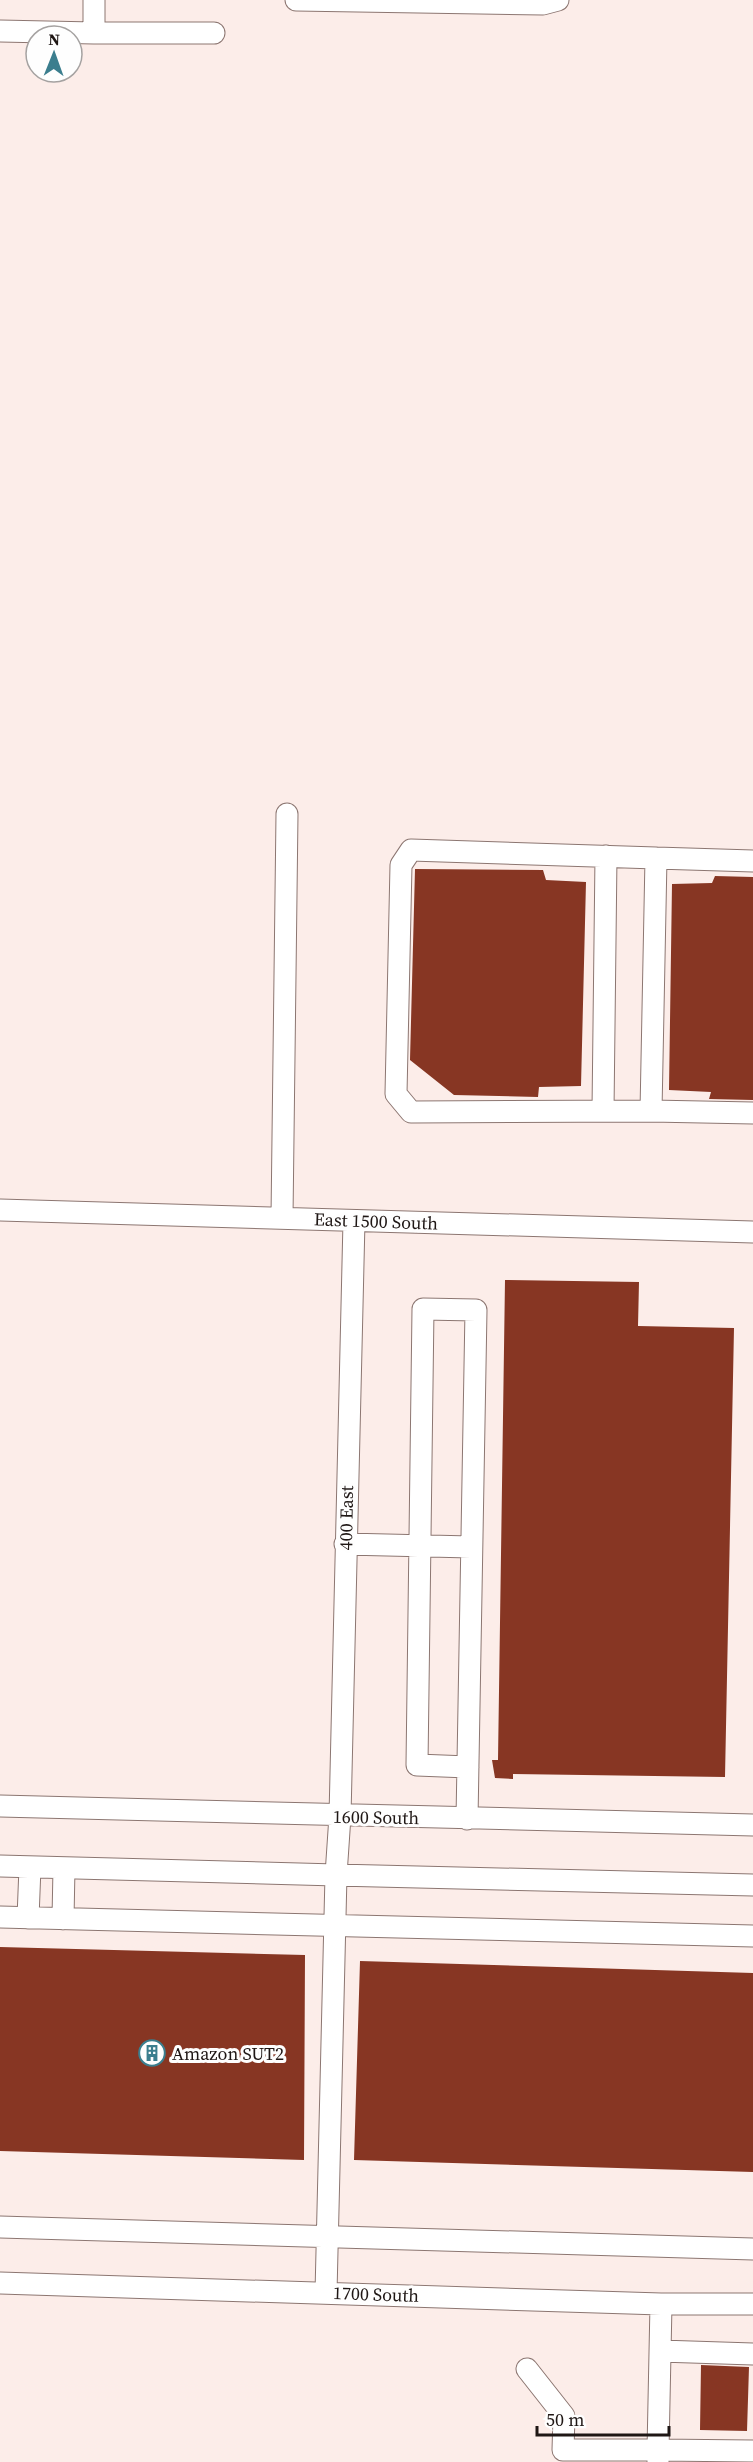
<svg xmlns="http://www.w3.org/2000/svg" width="753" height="2462" font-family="'Source Serif 4',serif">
<rect width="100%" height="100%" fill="#fcede9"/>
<path fill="#873623" d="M415 869 543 870 546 880 586 882 581 1086 539 1087 538 1097 454 1095 410 1060Z
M715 876 753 877V1100L709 1099 711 1092 669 1090 672 884 712 883Z
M505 1280 639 1282 638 1326 734 1328 725 1777 513 1774V1779L495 1778 492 1760H498Z
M0 1947 305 1955 304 2160 0 2151Z
M360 1961 753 1973V2172L354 2160Z
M701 2365 749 2367 747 2431 700 2430Z"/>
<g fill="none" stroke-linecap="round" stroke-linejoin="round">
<g stroke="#8c7671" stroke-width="23">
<path id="minor" d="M296 0 543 4 558 0
M0 31 94 33V0
M94 33H214
M753 861 656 858 651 1111 753 1113
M603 1111 606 856
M651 1111 411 1112 396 1094 401 865 411 850 656 858
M0 1210 753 1232
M282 1218 287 814
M345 1544 471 1547
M0 1806 753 1825
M467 1819 476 1310 423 1309 417 1765 468 1767
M0 1866 336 1875 340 1816 354 1221
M0 1917 753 1936
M28 1918 30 1867
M63 1919 64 1868
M0 2227 753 2249
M0 2283 661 2304H753
M326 2293 336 1875 753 1885
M661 2304 658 2450 753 2451
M660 2351 753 2354
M527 2369 564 2416 563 2450H658V2462"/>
</g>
<use href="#minor" stroke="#fff" stroke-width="21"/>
</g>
<defs>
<g id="building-ring" transform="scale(1.35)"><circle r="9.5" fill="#fefefe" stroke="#3b7e8e" stroke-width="1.5"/><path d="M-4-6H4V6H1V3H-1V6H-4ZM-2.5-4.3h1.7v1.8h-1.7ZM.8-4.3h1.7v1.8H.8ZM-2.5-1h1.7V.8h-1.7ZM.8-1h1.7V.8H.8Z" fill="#3b7e8e"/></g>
</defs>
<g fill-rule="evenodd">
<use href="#building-ring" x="152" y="2053"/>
</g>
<g text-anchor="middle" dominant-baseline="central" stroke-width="6" stroke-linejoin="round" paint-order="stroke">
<g font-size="18" fill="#1f1715" stroke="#fefefe">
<text transform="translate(376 1221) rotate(2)">East 1500 South</text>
<text transform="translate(346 1518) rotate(-89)">400 East</text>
<text transform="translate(376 1817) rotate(1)">1600 South</text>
<text transform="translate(376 2294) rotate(2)">1700 South</text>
</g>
<g font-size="18" fill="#1f1715" stroke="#fefefe" text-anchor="start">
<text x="172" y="2053">Amazon SUT2</text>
</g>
</g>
<g transform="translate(54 54) rotate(1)"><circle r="28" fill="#fefefe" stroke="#a5a2a1" stroke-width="1.5"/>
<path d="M0-4.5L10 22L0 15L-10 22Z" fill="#3b7e8e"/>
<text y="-9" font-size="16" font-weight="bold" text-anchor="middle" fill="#1f1715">N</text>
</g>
<path d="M537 2426v9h132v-9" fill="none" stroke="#1f1715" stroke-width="3"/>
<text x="546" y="2426" font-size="18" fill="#1f1715" stroke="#fefefe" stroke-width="4.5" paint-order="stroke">50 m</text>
</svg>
